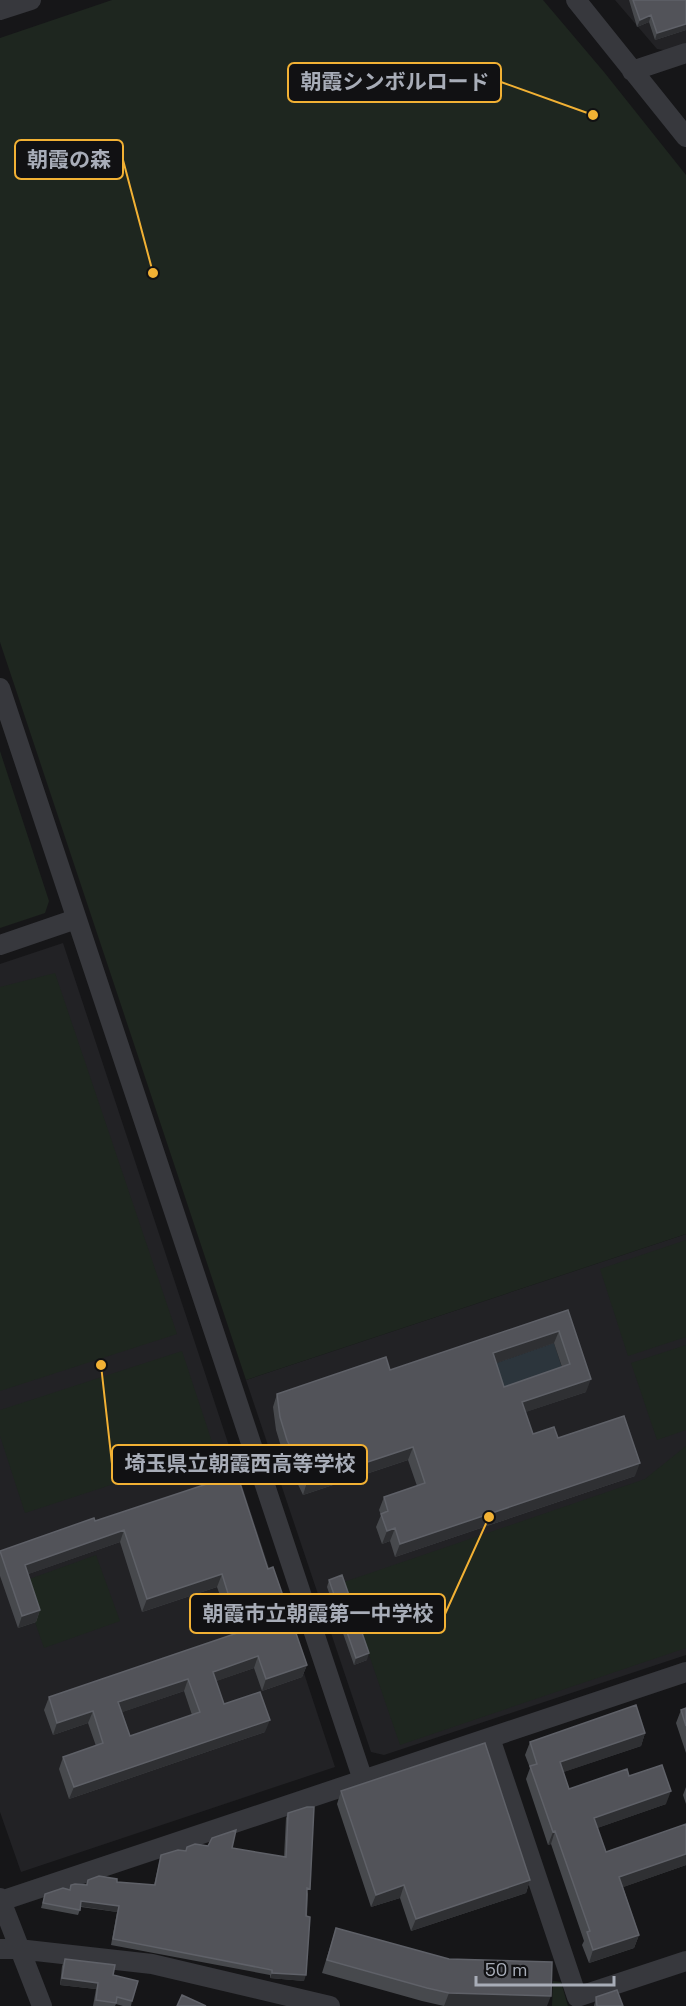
<svg xmlns="http://www.w3.org/2000/svg" width="686" height="2006" font-family="'Space Grotesk','Noto Sans JP',sans-serif">
<rect width="100%" height="100%" fill="#161618"/>
<path fill="#222225" d="M615 0H686V46L670 51 657 49Z
M63 943 335 1767 21 1872 0 1812V964Z
M686 1234V1655L384 1755 371 1752 246 1380Z"/>
<path fill="#1e261f" d="M112 0H543L604 72 686 175V1234L246 1380 0 642V38Z
M0 751 49 901 45 913 0 928Z
M55 973 177 1334 0 1391V987Z
M686 1240V1337L628 1356 600 1269Z
M686 1345V1430L657 1440 631 1363Z
M182 1351 215 1451 25 1513 0 1436V1410Z
M686 1446V1648L400 1745 344 1582 645 1479Z
M96 1555 120 1621 44 1648 21 1582Z
M553 1981 561 1982 568 2006H552Z"/>
<path fill="#2c353c" d="M554 1343 565 1377 499 1399 488 1366Z"/>
<g fill="none" stroke-linecap="round" stroke-linejoin="round">
<path stroke="#37383d" stroke-width="20" d="M576 0 686 137
M0 10 31 0
M632 71 686 53
M0 688 363 1780
M0 945 76 919
M490 1738 577 1997 686 1961
M0 1898 42 2006
M1 1901 686 1672
M0 1949H18L152 1964 330 2006"/>
</g>
<path fill="#47494d" fill-rule="evenodd" d="M629 0H686V30L655 40 649 22 637 27Z
M568 1310 586 1392 525 1412 533 1434 558 1438 635 1476 395 1557 390 1541 382 1544 376 1527 381 1515 379 1510 384 1497 417 1486 408 1460 303 1495 283 1453 276 1430 273 1407 277 1394 390 1370ZM554 1343 562 1367 504 1387 496 1363Z
M95 1521 268 1569 307 1665 302 1677 262 1691 254 1668 216 1681 224 1704 265 1732 69 1799 59 1769 63 1757 96 1746 88 1723 53 1735 44 1710 49 1697 241 1632 235 1613 227 1615 217 1587 142 1612 120 1542 28 1574 40 1610 36 1622 18 1628 0 1576V1551ZM184 1691 192 1715 130 1736 122 1712Z
M329 1580 367 1660 354 1665 327 1587Z
M686 1708V1753L676 1723 681 1710Z
M645 1733 641 1746 563 1772 569 1789 629 1776 666 1804 597 1828 606 1852 686 1865 623 1887 639 1935 634 1948 589 1963 582 1945 584 1941 551 1844 548 1845 526 1779 530 1768 525 1755 530 1742Z
M686 1787V1804L683 1795Z
M341 1791 530 1880 526 1893 411 1931 400 1898 371 1907 337 1804Z
M288 1813 308 1894 304 1981 270 1978V1975L111 1945 117 1912 81 1907 78 1915 41 1908 45 1894 69 1890 71 1885H86L88 1880 154 1885 161 1855 185 1851 187 1847 208 1846 232 1848 284 1857 286 1818Z
M336 1928 449 1959 552 1962 444 2006 422 2001 322 1973Z
M65 1959 113 1975 132 2001 131 2006H123L116 2004 115 2006H93L96 1989 60 1985 62 1966Z
M596 1997 623 2006H594Z"/>
<path fill="#2f3033" d="M651 15 649 22 637 27 640 20Z
M686 24V30L655 40 657 33Z
M559 1331 554 1343 488 1366 493 1353Z
M591 1379 586 1392 517 1415 522 1402Z
M413 1447 408 1460 303 1495 307 1482Z
M640 1463 635 1476 395 1557 400 1544Z
M395 1528 390 1541 382 1544 387 1531Z
M124 1530 120 1542 20 1577 25 1565Z
M222 1574 217 1587 142 1612 147 1599Z
M239 1600 235 1613 227 1615 231 1603Z
M40 1610 36 1622 18 1628 22 1616Z
M369 1653 367 1660 354 1665 356 1658Z
M258 1656 254 1668 208 1684 213 1672Z
M307 1665 302 1677 262 1691 266 1679Z
M188 1679 184 1691 114 1715 118 1702Z
M93 1711 88 1723 53 1735 57 1723Z
M270 1720 265 1732 69 1799 74 1787Z
M645 1733 641 1746 555 1775 560 1762Z
M671 1791 666 1804 589 1831 594 1818Z
M555 1831 551 1844 548 1845 553 1832Z
M686 1854V1865L615 1890 619 1877Z
M530 1880 526 1893 411 1931 416 1919Z
M404 1885 400 1898 371 1907 376 1895Z
M81 1901 119 1906 117 1912 79 1906Z
M639 1935 634 1948 589 1963 593 1950Z
M272 1973 306 1975 304 1981 270 1978Z
M62 1978 98 1983 96 1989 60 1985Z
M449 1993 551 1996 547 2006H444Z"/>
<path fill="#525359" stroke="#5f6168" stroke-width="1.5" fill-rule="evenodd" d="M633 0H686V24L657 33 651 15 640 20Z
M568 1310 591 1379 522 1402 533 1434 554 1427 558 1438 624 1416 640 1463 400 1544 395 1528 387 1531 381 1514 388 1511 384 1497 425 1483 413 1447 307 1482 287 1440 280 1417 277 1394 386 1357 390 1370ZM559 1331 570 1364 504 1387 493 1353Z
M237 1474 268 1569 273 1567 307 1665 266 1679 258 1656 213 1672 224 1704 260 1692 270 1720 74 1787 63 1757 103 1743 93 1711 57 1723 49 1697 249 1629 239 1600 231 1603 222 1574 147 1599 124 1530 25 1565 40 1610 22 1616 0 1551 94 1518 95 1521ZM188 1679 200 1712 130 1736 118 1702Z
M342 1575 369 1653 356 1658 329 1580Z
M636 1705 645 1733 560 1762 569 1789 627 1769 629 1776 662 1765 671 1791 594 1818 606 1852 686 1824V1854L619 1877 639 1935 593 1950 587 1932 590 1931 555 1831 553 1832 530 1766 537 1764 530 1742Z
M686 1708V1726L681 1710Z
M485 1743 530 1880 416 1919 404 1885 376 1895 341 1791Z
M307 1807H314L310 1889 307 1888 306 1916 310 1917 306 1975 272 1973V1970L113 1939 119 1906 81 1901 80 1910 43 1903 45 1894 63 1888 70 1890 71 1885 75 1884 87 1885 88 1880 99 1876 117 1879V1882L155 1885 161 1855 178 1850 186 1851 187 1847 195 1844 208 1846 212 1838 236 1830 232 1848 286 1857 288 1813Z
M336 1928 449 1959 552 1962 551 1996 449 1993 427 1988 327 1960Z
M65 1959 115 1965 113 1975 138 1981 132 2001 117 1997 116 2003 96 2000 98 1983 62 1978Z
M617 1990 623 2006H597L596 1997Z
M182 1995 206 2006H177Z"/>
<path fill="none" stroke="#f2b134" stroke-width="2" d="M593 115L501 82M153 273L123 160M101 1365L112 1464M489 1517L445 1614"/>
<g fill="#f2b134" stroke="#111113" stroke-width="2">
<circle cx="593" cy="115" r="6"/>
<circle cx="153" cy="273" r="6"/>
<circle cx="101" cy="1365" r="6"/>
<circle cx="489" cy="1517" r="6"/>
</g>
<g fill="#111113" stroke="#f2b134" stroke-width="2">
<rect x="288" y="63" width="213" height="39" rx="6"/>
<rect x="15" y="140" width="108" height="39" rx="6"/>
<rect x="112" y="1445" width="255" height="39" rx="6"/>
<rect x="190" y="1594" width="255" height="39" rx="6"/>
</g>
<g font-size="21" text-anchor="middle" font-weight="bold" fill="#a8adb8">
<text x="395" y="89">朝霞シンボルロード</text>
<text x="69" y="167">朝霞の森</text>
<text x="240" y="1471">埼玉県立朝霞西高等学校</text>
<text x="318" y="1621">朝霞市立朝霞第一中学校</text>
</g>
<path d="M476 1976v9h138v-9" fill="none" stroke="#a8adb8" stroke-width="3"/>
<text x="485" y="1976" font-size="18" fill="#a8adb8" stroke="#111113" stroke-width="4.5" paint-order="stroke">50 m</text>
</svg>
